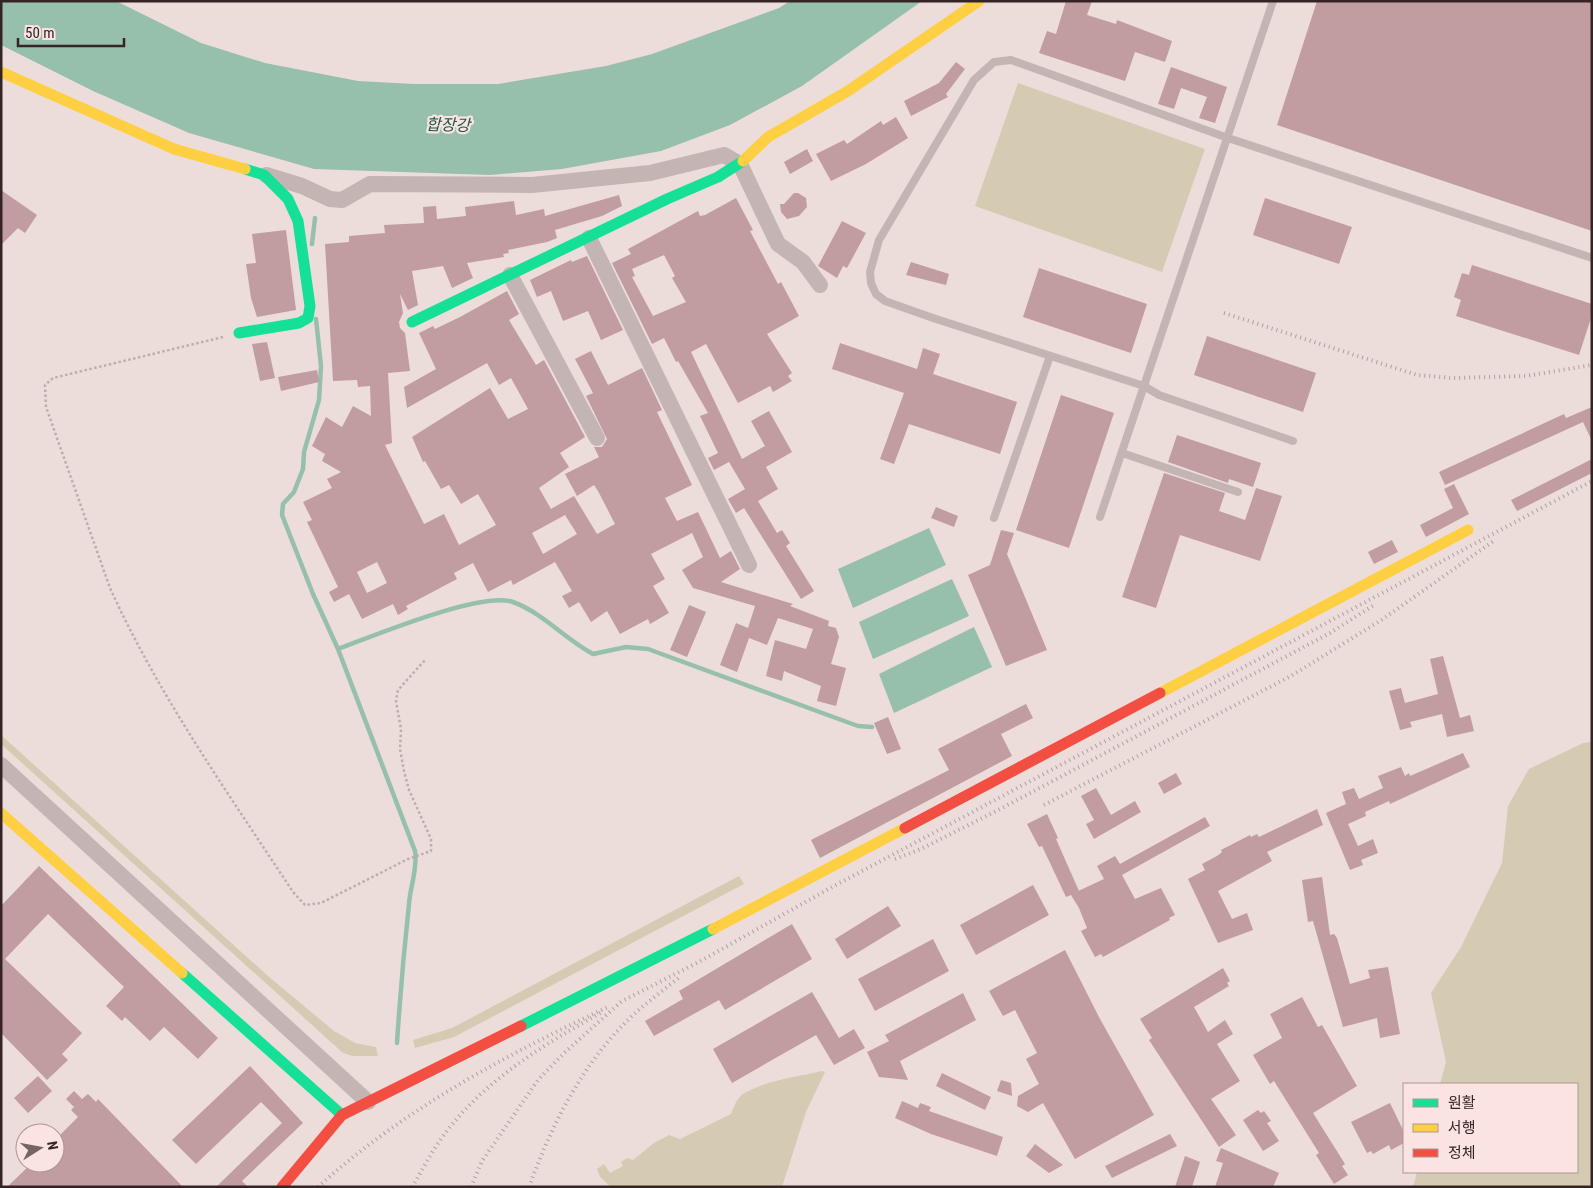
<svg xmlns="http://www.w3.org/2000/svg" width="1593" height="1188" font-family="'Roboto Condensed','Noto Sans KR',sans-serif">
<rect width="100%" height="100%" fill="#ecdddb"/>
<path fill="#d5cbb3" d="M1018 83 1205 149 1162 272 975 206Z
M1 735 268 976 334 1031 355 1043 376 1047 378 1056H353L343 1053 1 744Z
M1592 742V1187H1413L1417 1172H1577V1084H1440L1446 1062 1431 993 1461 947 1502 863 1508 806 1529 769 1583 743Z
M739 876 744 884 454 1037 415 1048 413 1040 452 1028Z
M822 1071 825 1072 806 1112 782 1187H611L600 1177 597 1169 604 1164 610 1173 623 1166 621 1162 627 1158 633 1160 654 1143 669 1135 680 1139 731 1114C734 1107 736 1099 743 1094 766 1080 797 1077 822 1071Z"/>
<path fill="#96bfac" d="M1 1H116L201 43 265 63 358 81 414 84H498L606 66 652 54 779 8 790 1H922L802 86 730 125 661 151 562 169 490 175 314 169 189 133 93 91 1 45Z
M929 528 946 565 853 608 838 569Z
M952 579 969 616 873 659 859 622Z
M974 627 992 667 894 713 879 674Z"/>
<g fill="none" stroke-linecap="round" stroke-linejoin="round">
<path stroke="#96bfac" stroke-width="4.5" d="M312 244 315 218
M316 319 321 366 319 400 304 452 303 469 294 492 283 504 282 515 313 594 338 649 415 851C418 868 410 887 409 904 404 950 400 996 397 1043
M338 649C373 636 481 591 513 602 543 613 565 639 593 654L626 647 648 649 836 718 858 726 872 727"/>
</g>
<path fill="#c19ca1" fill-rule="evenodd" d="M1066 1H1092L1087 15 1116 24 1117 20 1172 41 1165 62 1135 52 1125 81 1039 53 1047 31 1056 34Z
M1317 1H1592V231L1277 125Z
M956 62 965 69 946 94 948 97 911 116 904 101 939 83Z
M1171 67 1227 87 1215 123 1199 118 1207 97 1181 88 1174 109 1158 104Z
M896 117 908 138 866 164 831 181 816 154 844 140 847 144 881 121 883 125Z
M807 149 813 161 790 174 784 162Z
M1 190 37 215 25 233 18 228 1 245Z
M794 193H798L806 198 807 207 799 216 787 219 781 212 780 204H784Z
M619 195 622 206 602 216 555 230 557 238 547 242 508 250 509 253 503 254 504 257 467 263 473 278 452 288 443 266 412 271 418 305 408 310 400 294 403 313 399 322 400 328 405 333 410 371 388 373 392 443 385 445 424 524 444 514 459 545 496 525 478 494 461 504 449 485 441 489 425 461 423 462 412 437 490 388 508 419 528 409 511 378 499 385 487 363 407 408 404 387 436 369 419 333 433 326 435 329 460 317 507 291 519 314 509 320 536 365 544 360 585 437 560 453 569 467 539 488 551 509 574 496 597 534 615 524 598 491 594 485 577 496 565 474 599 457 594 447H602L607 439 586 396 593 393 575 359 591 351 608 385 642 368 662 410 657 412 692 485 665 498 677 521 698 512 720 558 731 551 740 569 721 582 793 604 790 606 829 621 828 626 836 628 839 637 831 664 846 668 836 706 817 701 821 686 784 671 782 681 766 676 775 640 806 649 813 629 778 618 767 645 749 638 737 672 720 665 736 623 748 628 755 606 693 588 682 570 703 557 692 533 651 554 665 579 653 586 669 613 650 624 648 619 620 634 607 611 591 622 579 602 569 608 562 596 572 591 555 562 513 585 511 580 488 592 473 563 454 573 457 579 406 606 408 609 398 615 393 604 362 619 349 594 334 602 329 592 338 587 307 522 312 520 303 502 332 488 327 479 341 472 322 461 325 454 312 446 326 417 342 427 353 406 371 416 370 386 358 387 357 380 333 381 325 244 349 242V236L385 233 384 225 424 223 423 207 436 206 437 219 466 216 465 207 514 201 516 215 544 209 545 216ZM565 515 577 534 543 554 532 533ZM377 562 387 583 367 593 357 572Z
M736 198 753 230 750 231 778 284 781 282 799 316 767 334 792 373 788 376 792 381 773 392 770 386 738 403 706 344 691 352 742 459 765 446 751 421 769 411 792 452 766 467 778 489 758 501 777 533 782 530 790 543 786 546 814 591 801 599 744 508 736 513 728 499 745 489 729 462 714 470 708 458 718 453 700 416 708 413 678 361 676 362 664 338 652 344 612 263 631 254 628 249 698 211 700 216 705 215ZM664 255 675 276 672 278 686 302 653 316 632 277 635 276 632 269Z
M1265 198 1352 227 1339 264 1253 235Z
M842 221 866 233 847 268 843 266 837 278 818 266Z
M286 230 296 310 257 317 251 298 246 264 256 263 252 234Z
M587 256 623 330 601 340 588 311 563 321 551 291 537 297 530 280 571 260 572 262Z
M911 262 949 274 946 285 906 275Z
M1472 265 1592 304V315L1579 355 1456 316 1461 300 1454 297 1462 273 1469 275Z
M1039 268 1147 304 1131 353 1023 317Z
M1207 336 1316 373 1303 412 1194 375Z
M267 342 275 378 260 381 252 344Z
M840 343 917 369 923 348 940 354 933 374 1017 402 1000 454 909 424 894 464 880 459 904 393 832 369Z
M317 370 319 382 281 391 278 377Z
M1061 395 1114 413 1069 548 1016 530Z
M1592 407V441L1583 422 1445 485 1439 472 1564 414 1566 418Z
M1177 435 1261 463 1253 487 1229 479 1228 483 1168 462Z
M1592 459V473L1517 511 1511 500Z
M1164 473 1225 493 1219 511 1245 520 1256 488 1282 496 1260 561 1180 535 1156 608 1122 597Z
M1454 484 1469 514 1426 537 1420 525 1453 508 1444 489Z
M936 507 958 516 954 527 931 518Z
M1001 530 1014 533 1007 554 1047 650 1006 666 968 575 990 565Z
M1392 540 1398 552 1374 564 1368 552Z
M689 605 706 612 687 657 670 650Z
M1443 656 1460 718 1470 715 1474 731 1447 737 1442 714 1410 722 1412 727 1400 730 1389 691 1401 688 1405 703 1438 694 1430 659Z
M1026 704 1033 718 1001 734 1012 756 820 858 811 840 949 770 938 749Z
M888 717 901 749 887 754 874 723Z
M1463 753 1470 767 1390 804 1389 801 1365 812 1366 816 1348 824 1358 846 1373 839 1378 853 1361 860 1363 865 1350 870 1326 813 1346 804 1342 792 1354 788 1359 799 1383 788 1378 776 1401 767 1405 776 1409 773 1410 776Z
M1176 773 1182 784 1164 794 1158 783Z
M1096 788 1111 815 1135 801 1141 812 1094 839 1086 824 1094 820 1081 796Z
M1317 809 1323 825 1267 852 1272 861 1218 891 1232 919 1247 913 1253 930 1218 943 1188 879 1205 870 1202 864 1217 856 1222 852 1221 850 1250 835 1251 837 1257 834 1259 837Z
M1047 814 1058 838 1056 839 1079 891 1074 893 1104 879 1097 866 1115 856 1120 864 1205 817 1210 826 1122 875 1135 899 1161 888 1175 915 1169 918 1170 920 1103 957 1101 954 1095 957 1081 931 1087 928 1079 908 1071 895 1066 897 1042 846 1039 847 1027 824Z
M39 866 218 1038 198 1059 164 1027 150 1041 125 1017 122 1021 106 1006 124 987 48 914 5 959 82 1033 62 1054 68 1060 47 1080 1 1033V906Z
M1322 877 1330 935 1334 934 1337 938 1350 984 1370 978 1368 970 1388 967 1400 1034 1380 1038 1377 1018 1343 1027 1313 921 1308 922 1302 880Z
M1033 885 1049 915 976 955 960 925Z
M888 906 901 926 847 959 835 939Z
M792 924 812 959 725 1010 719 1000 654 1036 645 1021 683 999 679 991Z
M933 939 949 971 875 1011 858 979Z
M1065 950 1100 1019 1154 1115 1075 1159 1043 1103 1028 1112 1017 1106 1018 1096 1039 1084 1026 1059 1037 1053 1015 1010 1003 1016 989 991Z
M1223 968 1230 981 1227 983 1229 986 1194 1007 1208 1032 1225 1020 1233 1034 1217 1044 1240 1081 1211 1099 1236 1135 1219 1147 1149 1040 1152 1038 1140 1019Z
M812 992 839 1038 854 1029 865 1048 834 1065 816 1035 732 1083 713 1049Z
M963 993 976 1020 900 1061 908 1080 879 1077 867 1052 889 1041 885 1035Z
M1302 997 1318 1027 1322 1025 1357 1086 1313 1113 1345 1164 1342 1166 1348 1175 1334 1184 1316 1155 1319 1153 1274 1081 1270 1084 1253 1055 1282 1038 1270 1014Z
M250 1066 303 1123 242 1181 248 1187H216L282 1123 261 1102 196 1164 172 1140Z
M942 1073 991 1097 985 1110 936 1086Z
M38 1076 52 1091 28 1113 14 1098Z
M1001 1080 1011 1083 1012 1096 997 1091Z
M74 1091 82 1099 88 1094 96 1102 98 1099 183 1187H7L32 1163H55V1140L78 1117 71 1110 74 1107 66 1099Z
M902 1101 918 1108 920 1103 931 1107 929 1111 1003 1137 997 1156 931 1134 895 1118Z
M1390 1103 1404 1132V1143L1391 1150 1389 1145 1373 1154 1371 1151 1367 1153 1351 1122Z
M1258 1110 1261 1113 1264 1111 1271 1121 1267 1123 1279 1141 1263 1151 1243 1120Z
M1170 1134 1177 1146 1112 1178 1105 1166Z
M1035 1144 1063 1165 1049 1173 1026 1156Z
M1221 1148 1279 1173 1273 1187H1215L1223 1163 1216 1161Z
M1185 1156 1200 1162 1192 1187H1175Z"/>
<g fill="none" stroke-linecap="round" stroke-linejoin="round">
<path stroke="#bdadad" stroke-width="2.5" stroke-dasharray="2.5 2.5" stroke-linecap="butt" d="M223 337 53 378 45 385 46 407 110 588C159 696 228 793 293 892L305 905 321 903 408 859 431 851V839L409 790 404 771 400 749 401 729 396 701 398 690 425 660"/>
<path stroke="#c4b5b4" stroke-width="8" d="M1293 441 1159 395 1144 386 933 318 885 301 876 294 871 283 870 272 879 240 974 80 994 62 1011 60 1228 138 1592 258
M1122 453 1238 492
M1100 517 1273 1
M994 518 1050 356"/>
<path stroke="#c4b5b4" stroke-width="16" d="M266 175 302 186 330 199 342 200 370 184 532 185 650 173 724 155 740 164 778 244 803 262 820 285
M589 238 749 565
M510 275 597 438
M1 765 368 1102"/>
<path stroke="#16e098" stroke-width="11" d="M412 322 667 199 718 177 743 161
M239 333 299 323 308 318 310 306 298 221 288 199 264 175 245 169
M182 973 342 1115
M521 1026 713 929"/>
<path stroke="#ffcf43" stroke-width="11" d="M1 72 174 149 245 169
M743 161 768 137 848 91 979 1
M1160 693 1468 530
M1 813 182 973
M713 929 905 828"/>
<path stroke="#f24e42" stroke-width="11" d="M905 828 1160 693
M282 1187 342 1115 521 1026"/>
<path stroke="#aca09f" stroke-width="4" stroke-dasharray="1 4" stroke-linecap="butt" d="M1224 313 1417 375 1453 378 1526 376 1592 365
M1044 805 1291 676 1383 619 1495 540
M895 859 921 849 1004 807 1330 633 1374 605
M318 1187C404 1109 506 1055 610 1006
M412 1187C423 1169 433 1149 446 1132 489 1077 542 1046 602 1012
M471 1187 482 1161 538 1080 563 1054 622 1001 697 963 834 886 1592 481
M529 1187C552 1124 582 1064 631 1017 647 1002 665 989 681 976"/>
</g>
<g text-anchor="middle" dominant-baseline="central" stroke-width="4.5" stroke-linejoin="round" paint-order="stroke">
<g font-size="16" font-style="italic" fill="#165940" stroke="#fae3e0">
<text transform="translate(448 125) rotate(1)">합장강</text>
</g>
</g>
<rect width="1593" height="1188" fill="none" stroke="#342426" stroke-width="5"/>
<rect x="1403" y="1083" width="175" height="90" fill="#fae3e0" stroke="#ab9796"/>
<rect x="1413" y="1099" width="25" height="8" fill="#16e098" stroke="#ab9796"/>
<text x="1448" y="1108" font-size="15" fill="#342426">원활</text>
<rect x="1413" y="1124" width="25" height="8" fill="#ffcf43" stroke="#ab9796"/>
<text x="1448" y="1133" font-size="15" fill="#342426">서행</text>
<rect x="1413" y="1149" width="25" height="8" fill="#f24e42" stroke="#ab9796"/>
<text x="1448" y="1158" font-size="15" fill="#342426">정체</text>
<g transform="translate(40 1148) rotate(79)"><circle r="24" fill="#fae3e0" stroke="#ab9796"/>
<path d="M0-4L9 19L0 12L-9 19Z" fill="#746565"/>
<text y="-8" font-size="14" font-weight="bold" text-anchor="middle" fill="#342426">N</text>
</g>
<path d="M18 38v8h106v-8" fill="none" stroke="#342426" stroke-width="2.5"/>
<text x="25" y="38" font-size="15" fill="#342426" stroke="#fae3e0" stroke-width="4" paint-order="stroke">50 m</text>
</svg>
